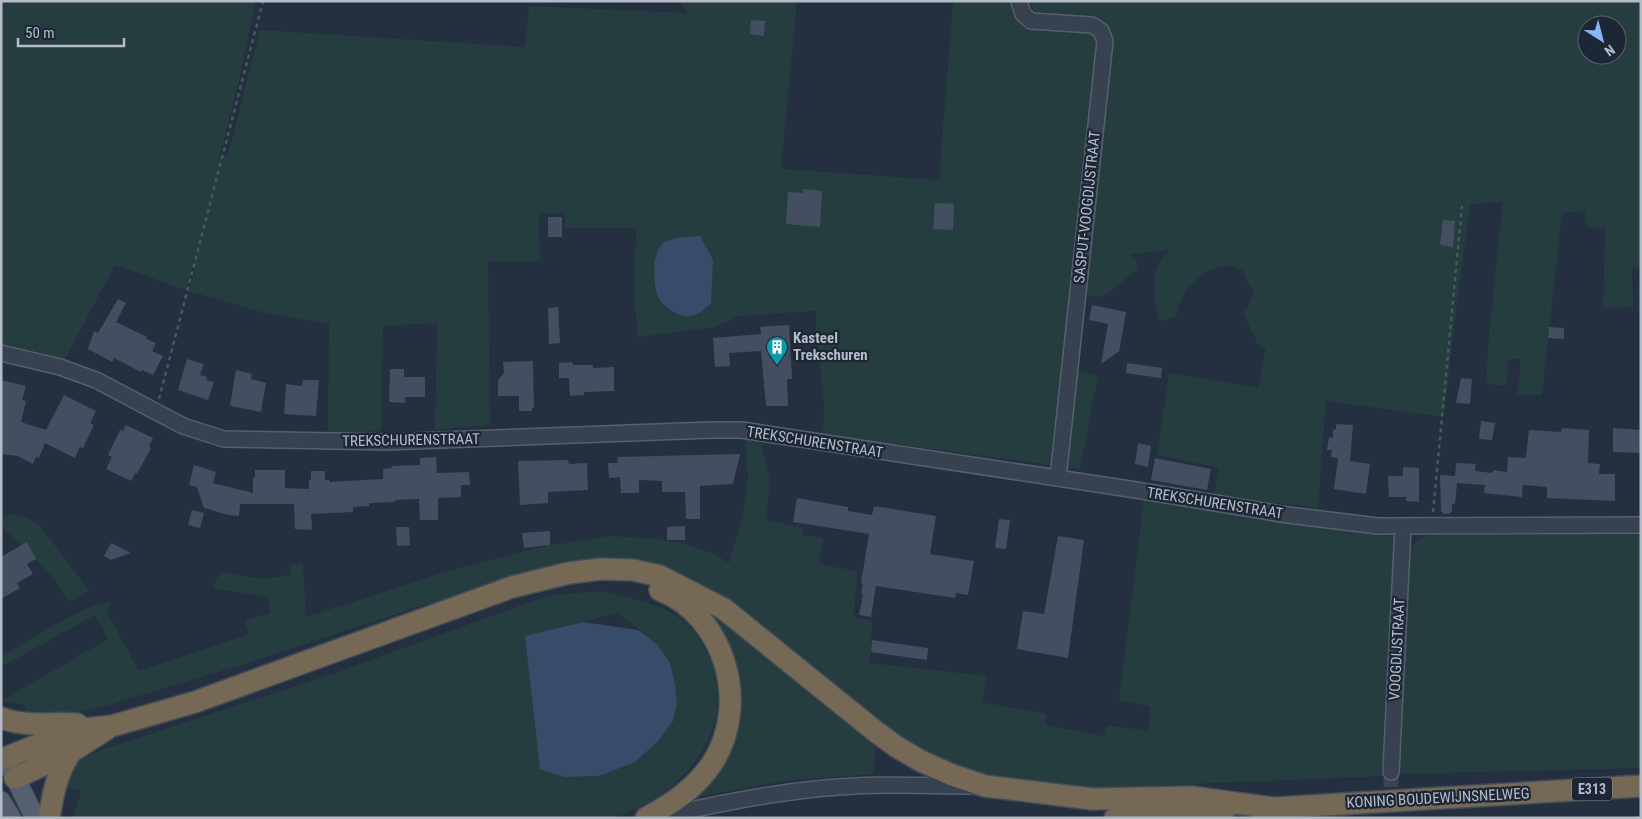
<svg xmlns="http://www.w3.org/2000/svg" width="1642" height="819" font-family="'Roboto Condensed',sans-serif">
<rect width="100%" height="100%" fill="#242f3f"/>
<path fill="#263d40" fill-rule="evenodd" d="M1 1H256L240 76 220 155H228L260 30 525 47 529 6 687 13 680 1H797L781 169 939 180 953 1H1016L1029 27 1049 31 1089 33 1095 36 1099 41 1068 368 1098 376 1080 469 823 434 824 405 816 327V311L739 316 715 327 638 337 634 294 636 228H565V213H539L540 261 488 262 490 425 435 430 437 323 383 326 381 431 328 433 329 324 269 314 189 291 195 269 192 268 186 290 115 265 65 359 1 343Z
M1028 1H1641V267L1632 269 1633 307 1603 308 1605 228 1586 227 1585 211 1562 213 1542 395H1517L1521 359H1509L1506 386 1486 384 1489 334 1503 201 1470 205 1454 327 1444 417 1326 401 1318 508 1214 496 1219 468 1157 455 1169 373 1258 388 1266 348 1257 343 1243 312 1249 304 1254 294 1242 270C1239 269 1234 267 1231 266 1211 265 1190 281 1182 298 1179 304 1178 310 1175 317L1163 321 1158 319C1155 301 1150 279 1160 262 1162 258 1167 254 1170 250L1130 254 1137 261 1138 269 1103 297 1085 296 1112 37C1111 33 1110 29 1107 26 1096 18 1052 17 1037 15ZM1587 25H1617V55H1587Z
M745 440 761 441 770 480 766 520 803 528 802 535 823 538 819 564 857 571 854 617 872 621 870 663 987 676 982 702 1046 714 1045 725 1104 736 1107 725 1149 731 1150 706 1119 700 1139 543 1143 500 1394 536 1397 542 1387 776 1065 789 961 769 899 738 668 572 534 573 418 607 244 664 109 705 41 720 24 717 25 705 1 701 108 639 95 615 1 667V657C24 644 88 601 111 602L107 613 139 671 249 634 245 621 270 613 268 597 212 588 220 572 261 579 291 575 290 565 303 563 306 617 448 571 546 546 610 536 659 539 689 545 714 554 729 563 743 514 748 478Z
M11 514 29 519 39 525 89 590 69 602 54 579 1 525V518Z
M1641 534V768L1398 774 1409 550C1416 539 1424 536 1436 535Z
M603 591C628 598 656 602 678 617 692 625 704 645 710 659 715 670 716 680 717 692 722 744 678 791 632 811 626 814 618 816 611 818H73L81 791 62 787 75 762 104 749 341 671 549 595ZM618 613 657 644 599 776 564 777 525 636Z
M704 607 875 740 874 774 783 781 692 798 733 735Z"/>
<path fill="#384c69" d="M700 236 713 260 711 303C697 317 685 322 668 308 664 305 660 302 658 297 653 283 651 250 665 242 675 237 689 237 700 236Z
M583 622 638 630 657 644 670 663 675 685 677 703 673 721 658 741 635 762 599 776 564 777 540 769 525 636Z"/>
<path fill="#434f61" d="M751 20 765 21 764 36 750 34Z
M803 189 822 191 820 227 786 224 788 192 803 193Z
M935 203 954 204 953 230 933 229Z
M548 217H562V237H548Z
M1443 220 1455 221 1453 247 1440 245Z
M118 299 126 303 116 322 147 337 146 339 156 343 152 351 163 356 153 375 142 370 141 372 114 358 112 362 88 349 94 331 98 333Z
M1092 305 1126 312 1119 352H1118L1101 364 1108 324 1089 320Z
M558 307 560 343 549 344 548 308Z
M789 325 792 379H787L788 406H766L761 351 729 353 730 366 715 367 713 338 761 334 760 327Z
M1549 327 1564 328V339L1548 338Z
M187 359 204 364 200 375 207 377 206 380 214 382 208 400 178 390Z
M533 361 534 408H532V411H519V396H498V380L504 373 503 362Z
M572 362 573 365H593V368L614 367V391L584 392V395L570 396 569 378H559V363Z
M1127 363 1162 368 1161 378 1126 373Z
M390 369H404V377H425V397H405V403L389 402Z
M236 370 252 374 251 379 266 383 261 412 230 406Z
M1461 378 1472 379 1470 404 1456 403Z
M1 380 26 386 22 400 26 401 21 422 46 430 64 395 96 411 90 423 94 425 83 448 80 447 75 458 45 443 39 458 36 457 33 464 18 456 1 454Z
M303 380H319L316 416 284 414 286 384 302 386Z
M1481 421 1495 423 1492 440 1479 439Z
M1336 424 1353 425 1350 461 1370 464 1366 494 1334 489 1338 458 1331 457 1332 450H1327L1329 437 1333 438V429L1336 430Z
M126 425 153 438 149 446 151 448 137 474 135 473 131 481 106 469 112 457 108 455 120 430 123 431Z
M1562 428 1589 430 1588 463 1600 464 1599 474H1615V501L1547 498V487L1523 485 1522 497 1484 493 1485 485 1457 483 1455 504H1452V511L1449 514H1444L1441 511 1440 475 1455 476 1456 463 1476 464 1475 471 1492 473 1494 470 1507 472 1508 457 1526 458 1529 430 1561 432Z
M1613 428 1641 430V453L1613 452Z
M1138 443 1151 446 1148 467 1135 464Z
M740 454 733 484 700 486V519H686L685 492H662V481L639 480V493H621L620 477 609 478 608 463H618L617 457Z
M436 457 437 473 469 472 470 485H461V497L438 498V520H420L419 499 395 500V502L369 503V506L353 507V512L311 514 312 530 295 529 294 504H240L239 516 228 515 204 508 197 487 189 485 194 465 216 472 213 483 253 493V478H255V470H285V488L309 489V480H311V471H325V480H329V482L383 479V469L392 468V466L420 465V458Z
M1155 458 1211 469 1207 490 1151 480Z
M568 460 569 464 587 463 588 490 548 492V503L520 505 518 461Z
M1403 467 1419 468V502L1406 501V497H1389L1388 476H1403Z
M797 498 848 507V511L872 515 874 506 936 516 930 554 974 561 968 595 956 593 955 598 876 586 871 617 859 615 863 594H861L863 584 861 583 869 534 793 522Z
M192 510 204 513 200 528 188 525Z
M999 519 1010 520 1006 549 995 548Z
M685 526V540H667V527Z
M396 527H409L410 545 397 546Z
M550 531V545L524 548 522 533Z
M1058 536 1084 540 1068 658 1017 649 1023 611 1044 614Z
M27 542 36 559 27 564 33 574 17 583 20 588 1 599V557Z
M111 543 131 553 111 560 104 556Z
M872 640 928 648 927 660 871 652Z"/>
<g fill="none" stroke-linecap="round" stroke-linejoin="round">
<path stroke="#3a4454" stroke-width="15" stroke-dasharray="15 8" stroke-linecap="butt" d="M1391 772V818"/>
<g stroke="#565f6d" stroke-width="18">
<path id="minor" d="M1019 1 1023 14 1031 21 1092 25 1101 31 1105 41 1058 478
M1 353 60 367 96 380 183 426 224 439 387 442 711 430H742L1136 490 1288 515 1378 526 1641 525
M1391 772 1403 526
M657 817C713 805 769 793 826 788 874 783 923 786 971 786"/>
</g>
<g stroke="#414a58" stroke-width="21">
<path id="major" d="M9 765 35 818
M1 801 11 818"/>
</g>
<g stroke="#434c5a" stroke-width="24">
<path id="highway" d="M1 718C28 728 49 722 77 724
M5 758 75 730 112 726 195 702 512 587 569 573 601 569 633 570 660 576 724 609 875 731 897 747 921 761 952 775 985 786 1092 799 1191 797 1273 808
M15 778 71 752 107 729
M1259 809 1641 786
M49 818C53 794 57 772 71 752
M646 818C673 803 696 788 713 762 750 703 725 616 660 590
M1115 818 1224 811"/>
</g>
<path stroke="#445a5d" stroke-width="2.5" stroke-dasharray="4 4" stroke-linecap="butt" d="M159 399 263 1
M1433 512 1462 206"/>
<use href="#minor" stroke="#38414f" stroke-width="15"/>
<use href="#major" stroke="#56606f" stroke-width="19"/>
<use href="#highway" stroke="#756955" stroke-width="21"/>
</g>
<defs>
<g id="building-pin" transform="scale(1.125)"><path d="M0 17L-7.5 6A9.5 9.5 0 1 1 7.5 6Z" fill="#0f9aa8" stroke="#1d2634"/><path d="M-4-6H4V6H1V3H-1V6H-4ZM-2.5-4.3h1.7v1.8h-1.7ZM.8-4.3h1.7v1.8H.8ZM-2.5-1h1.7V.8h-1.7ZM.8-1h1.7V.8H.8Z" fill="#fff"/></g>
</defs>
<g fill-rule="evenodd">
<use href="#building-pin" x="777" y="347"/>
</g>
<g text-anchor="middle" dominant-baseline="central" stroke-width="4.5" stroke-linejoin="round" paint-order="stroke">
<rect fill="#1d2634" stroke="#878f9d" stroke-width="1" x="1572" y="777.5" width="40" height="23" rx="4"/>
<g font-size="14" font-weight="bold" fill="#b4bcca">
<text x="1592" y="789">E313</text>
</g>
<g font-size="15" fill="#b4bcca" stroke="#1d2634">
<text transform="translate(1087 207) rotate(-84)">SASPUT-VOOGDIJSTRAAT</text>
<text transform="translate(411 440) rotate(-1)">TREKSCHURENSTRAAT</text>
<text transform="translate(815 442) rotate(9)">TREKSCHURENSTRAAT</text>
<text transform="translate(1215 503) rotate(9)">TREKSCHURENSTRAAT</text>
<text transform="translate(1397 649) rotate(-87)">VOOGDIJSTRAAT</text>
<text transform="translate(1438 798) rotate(-3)">KONING BOUDEWIJNSNELWEG</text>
</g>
<g font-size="15" font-weight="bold" fill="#b4bcca" stroke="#1d2634" text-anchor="start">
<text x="793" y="338">Kasteel<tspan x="793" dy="17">Trekschuren</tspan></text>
</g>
</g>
<rect width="1642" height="819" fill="none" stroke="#b4bcca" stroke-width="5"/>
<g transform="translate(1602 40) rotate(144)"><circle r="24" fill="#1d2634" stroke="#596270"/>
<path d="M0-4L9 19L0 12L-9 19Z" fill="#88b4fa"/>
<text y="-8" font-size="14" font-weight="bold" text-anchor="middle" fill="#b4bcca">N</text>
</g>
<path d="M18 38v8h106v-8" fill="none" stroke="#b4bcca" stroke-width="2.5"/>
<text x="25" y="38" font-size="15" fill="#b4bcca" stroke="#1d2634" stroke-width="4" paint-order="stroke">50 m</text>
</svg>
